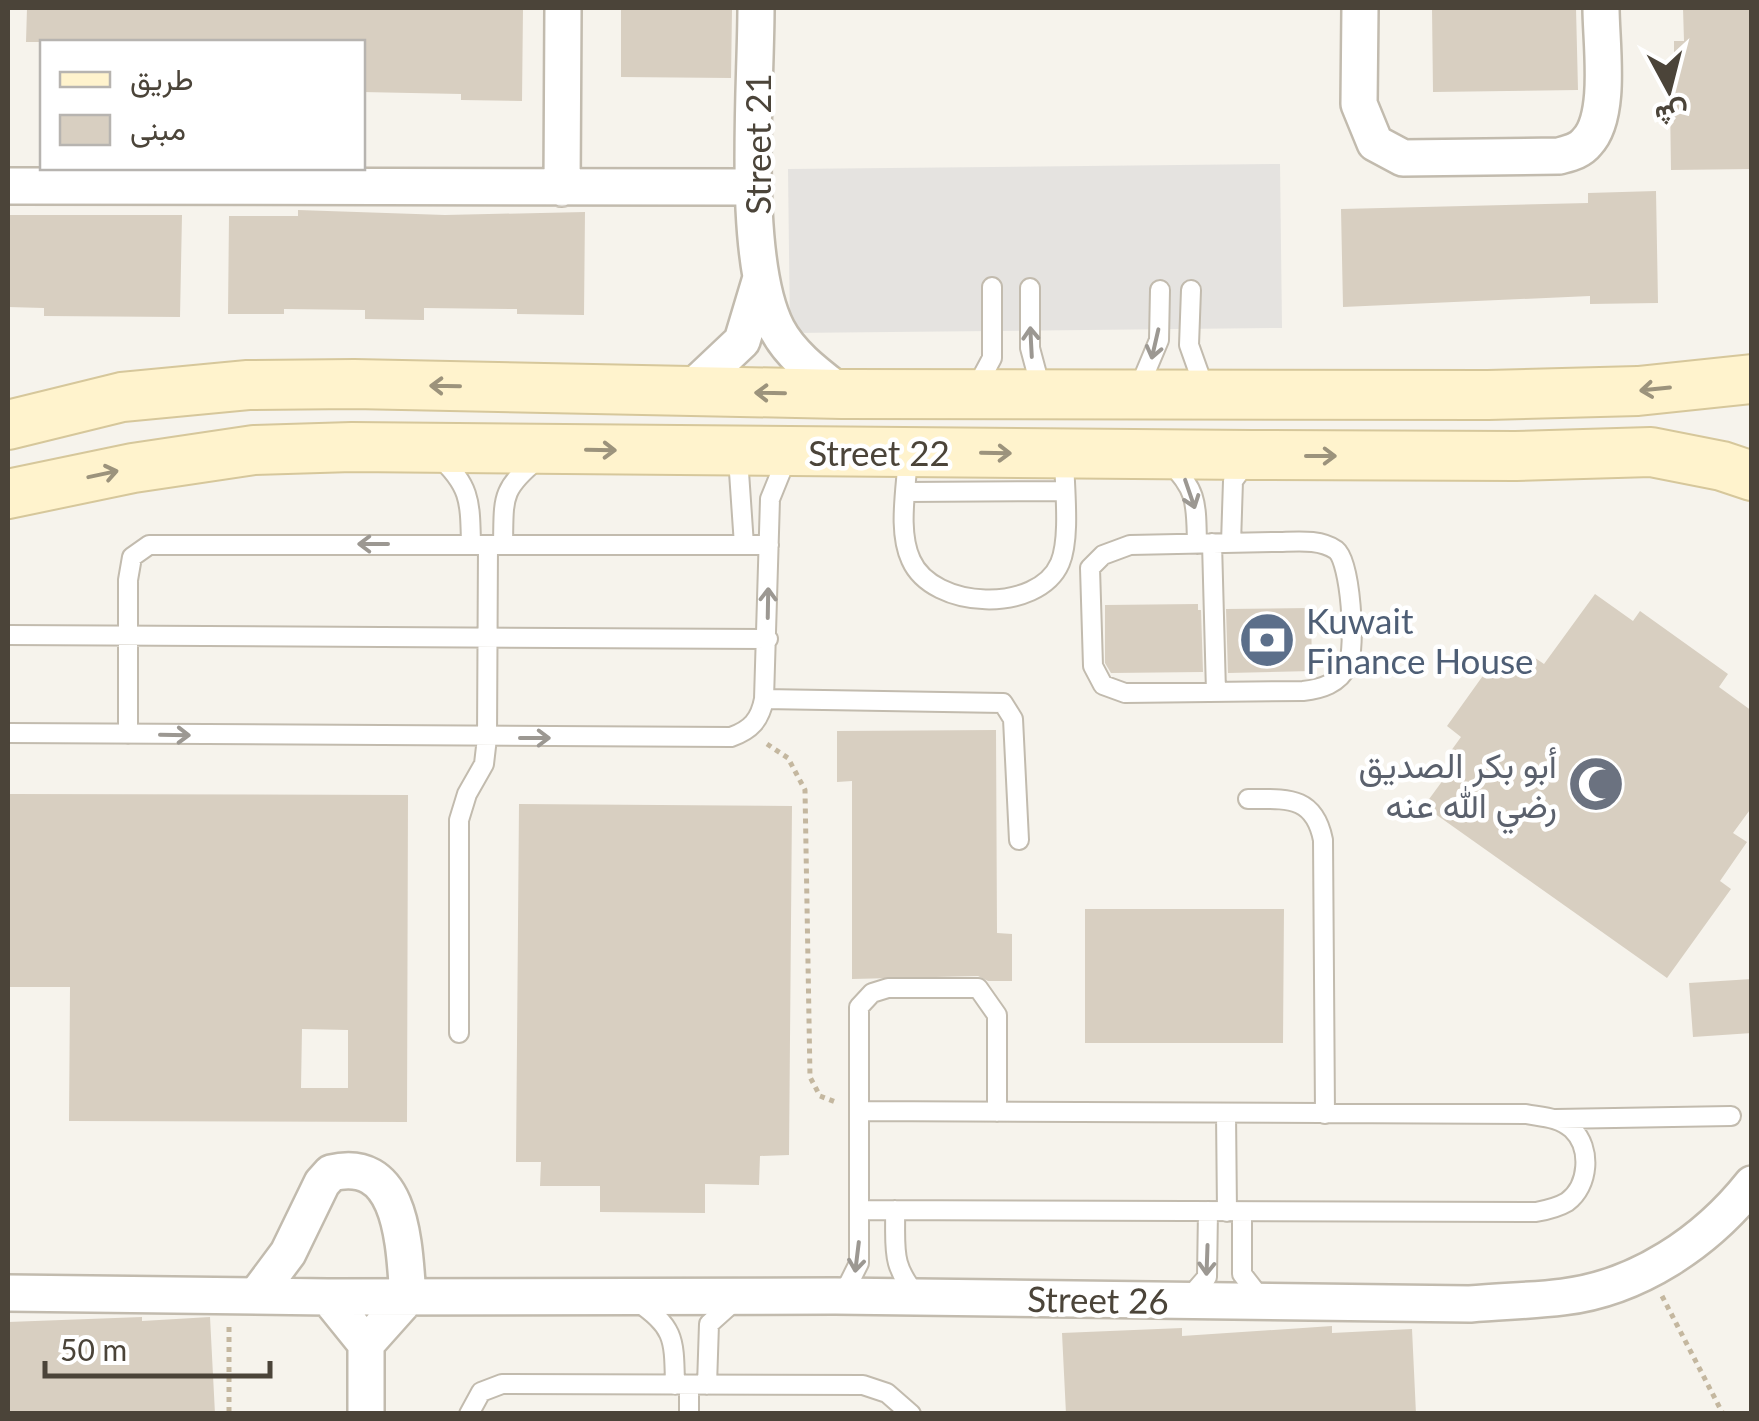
<svg xmlns="http://www.w3.org/2000/svg" width="1759" height="1421" font-family="Lato,Vazirmatn,sans-serif">
<rect width="100%" height="100%" fill="#f6f3ec"/>
<path fill="#e5e3e0" d="M1280 164 1282 328 790 333 788 169Z"/>
<path fill="#d8cfc1" fill-rule="evenodd" d="M27 8H523L522 101 461 100V94L362 92V42H26Z
M621 8 732 10 731 78 621 77Z
M1432 8H1576L1578 90 1433 92Z
M1683 8H1752V169L1671 170 1670 102H1674V41H1684Z
M1656 191 1658 303 1590 304V296L1343 307 1341 209 1588 203V193Z
M298 210 445 215 585 212 584 315 517 314V309L424 308V320L365 319V310L284 309V314H228L229 216H298Z
M8 215H182L180 317 44 316V308L8 307Z
M1595 594 1633 621 1640 611 1728 674 1719 687 1752 711V807L1733 833 1747 842 1720 881 1731 889 1667 978 1424 806 1457 761 1448 755 1461 737 1447 726 1492 663 1508 674 1525 651 1544 664Z
M1198 604V610H1201L1203 672 1111 673 1105 663V605Z
M1311 608 1312 671 1228 673 1226 609Z
M996 730 997 933 1012 934V981H988L978 976 852 979V781L837 782V731Z
M8 794 408 795 407 1122 69 1121 70 987H8ZM302 1029 348 1030V1088H301Z
M519 804 792 806 789 1155 760 1156 759 1185 705 1184V1213L600 1212V1186H540L541 1162H516Z
M1085 909H1284L1283 1043H1085Z
M1752 979V1033L1693 1037 1689 983Z
M142 1317V1321L210 1317 215 1414H10L8 1322Z
M1332 1326V1333L1412 1329 1416 1414H1066L1062 1333 1182 1328V1336Z"/>
<g fill="none" stroke-linecap="round" stroke-linejoin="round">
<g stroke="#c2bbae" stroke-width="22">
<path id="lane" d="M1030 288V348L1041 389
M1191 290 1189 345 1205 390
M976 388 992 358V287
M1138 390 1159 340 1160 290
M908 453C907 486 897 530 911 560 933 610 1038 614 1060 563 1071 537 1064 484 1064 455
M438 456C471 486 470 502 471 544
M730 456 739 472 744 545
M1169 462C1198 491 1196 504 1197 544
M907 492 1064 491
M1274 542C1294 542 1319 538 1336 550 1351 562 1356 648 1348 665 1339 684 1321 689 1303 691L1125 693 1103 685 1093 666 1090 568 1103 555 1130 545Z
M1212 543 1216 692
M1231 543 1233 481 1249 459
M503 545C504 498 500 490 538 459
M8 635 768 639
M764 699 1003 703 1013 719 1019 840
M8 733 731 737C751 730 760 720 764 699L770 499 787 457
M128 734V580L132 557 149 545H769
M1248 799C1286 799 1314 795 1323 840L1325 1114
M459 1033V820L467 794 484 764 487 738 488 545
M859 1111 1526 1114C1542 1117 1559 1117 1572 1129 1592 1148 1589 1186 1567 1202 1557 1208 1547 1210 1536 1212L860 1210
M1226 1113 1227 1212
M1556 1119 1731 1116
M895 1210C896 1250 890 1264 918 1297
M1242 1212V1274L1263 1301
M839 1293 849 1283 859 1263V1007L872 993 888 988H978L997 1015V1112
M1188 1299 1207 1277 1208 1211
M635 1300C675 1328 674 1337 675 1385
M689 1385V1414
M707 1385 709 1324 738 1298
M469 1414 481 1392 502 1384 863 1385 887 1393 911 1414"/>
</g>
<g stroke="#c2bbae" stroke-width="40">
<path id="street" d="M756 8C756 90 741 259 777 329 791 356 819 376 842 394
M1360 8 1359 104 1375 143 1403 158 1559 156C1570 153 1580 151 1587 142 1612 116 1601 43 1601 8
M8 186 755 187
M562 188 563 8
M688 392 742 341 760 281
M8 1293 328 1297 835 1296 1470 1304C1501 1301 1532 1301 1563 1297 1638 1288 1706 1242 1752 1184
M256 1296 288 1253 322 1183 331 1173C404 1155 404 1248 408 1297L366 1344
M328 1297 366 1344V1414"/>
</g>
<g stroke="#d6c79b" stroke-width="52">
<path id="secondary" d="M8 425 122 397 248 385 354 384 842 394 1488 395 1638 391 1752 379
M8 494 133 468 254 450 352 447 1252 455 1516 456 1651 452 1722 466 1752 476"/>
</g>
<path stroke="#c4b79f" stroke-width="5" stroke-dasharray="5 5" stroke-linecap="butt" d="M767 744 788 758 805 790 810 1077 820 1096 838 1103
M1662 1296 1723 1414
M229 1327V1414"/>
<use href="#lane" stroke="#fff" stroke-width="18"/>
<use href="#street" stroke="#fff" stroke-width="35"/>
<use href="#secondary" stroke="#fff3cd" stroke-width="48"/>
</g>
<defs><path id="oneway-shaft" d="M-6 0H5M1.5-3L5.5 0L1.5 3" fill="none" stroke-width="1.6" stroke-linecap="round" stroke-linejoin="round" transform="scale(2.5)"/></defs>
<g stroke="#9c9892">
<use href="#oneway-shaft" transform="translate(1031 342) rotate(-93)"/>
<use href="#oneway-shaft" transform="translate(1155 344) rotate(103)"/>
<use href="#oneway-shaft" transform="translate(1190 494) rotate(71)"/>
<use href="#oneway-shaft" transform="translate(373 544) rotate(-180)"/>
<use href="#oneway-shaft" transform="translate(768 603) rotate(-89)"/>
<use href="#oneway-shaft" transform="translate(175 735) rotate(1)"/>
<use href="#oneway-shaft" transform="translate(535 738)"/>
<use href="#oneway-shaft" transform="translate(857 1257) rotate(97)"/>
<use href="#oneway-shaft" transform="translate(1207 1260) rotate(92)"/>
</g>
<g stroke="#9c937c">
<use href="#oneway-shaft" transform="translate(445 386) rotate(-179)"/>
<use href="#oneway-shaft" transform="translate(1655 389) rotate(174)"/>
<use href="#oneway-shaft" transform="translate(770 393) rotate(-179)"/>
<use href="#oneway-shaft" transform="translate(601 450) rotate(1)"/>
<use href="#oneway-shaft" transform="translate(996 453) rotate(1)"/>
<use href="#oneway-shaft" transform="translate(1321 456)"/>
<use href="#oneway-shaft" transform="translate(103 474) rotate(-12)"/>
</g>
<defs>
<g id="bank-disc" transform="scale(2.875)"><circle r="9.5" fill="#5c6f8a" stroke="#fff"/><path d="M-6-4H6V4H-6ZM0-2.3a2.3 2.3 0 1 0 0 4.6a2.3 2.3 0 1 0 0-4.6Z" fill="#fff"/></g>
<g id="mosque-disc" transform="scale(2.875)"><circle r="9.5" fill="#6b7280" stroke="#fff"/><path d="M3.5-4.9A6 6 0 1 0 3.5 4.9A5 5 0 1 1 3.5-4.9Z" fill="#fff"/></g>
</defs>
<g fill-rule="evenodd">
<use href="#bank-disc" x="1267" y="640"/>
<use href="#mosque-disc" x="1596" y="784"/>
</g>
<g text-anchor="middle" dominant-baseline="central" stroke-width="9" stroke-linejoin="round" paint-order="stroke">
<g font-size="35" fill="#4b4439" stroke="#fff">
<text transform="translate(757 144) rotate(-90)">Street 21</text>
<text x="879" y="452">Street 22</text>
<text transform="translate(1098 1299) rotate(1)">Street 26</text>
</g>
<g font-size="35" fill="#4e5e75" stroke="#fff" text-anchor="start">
<text x="1306" y="620">Kuwait<tspan x="1306" dy="40">Finance House</tspan></text>
</g>
<g font-size="35" fill="#5b616d" stroke="#fff" text-anchor="end">
<text x="1557" y="764">أبو بكر الصديق<tspan x="1557" dy="40">رضي الله عنه</tspan></text>
</g>
</g>
<rect width="1759" height="1421" fill="none" stroke="#4b4439" stroke-width="20"/>
<rect x="40" y="40" width="325" height="130" fill="#ffffff" stroke="#b7b4b0" stroke-width="2.5"/>
<rect x="60" y="72" width="50" height="15" fill="#fff3cd" stroke="#b7b4b0" stroke-width="2.5"/>
<text x="130" y="90" font-size="30" fill="#4b4439">طريق</text>
<rect x="60" y="115" width="50" height="30" fill="#d8cfc1" stroke="#b7b4b0" stroke-width="2.5"/>
<text x="130" y="140" font-size="30" fill="#4b4439">مبنى</text>
<g transform="translate(1669 90) rotate(173)" stroke="#ffffff" stroke-width="8" paint-order="stroke">
<path d="M0-8L18 38L0 25L-18 38Z" fill="#4b4439"/>
<text y="-15" font-size="28" font-weight="bold" text-anchor="middle" fill="#4b4439">ش</text>
</g>
<path d="M45 1361v15h225v-15" fill="none" stroke="#4b4439" stroke-width="5"/>
<text x="60" y="1361" font-size="30" fill="#4b4439" stroke="#ffffff" stroke-width="8" paint-order="stroke">50 m</text>
</svg>
